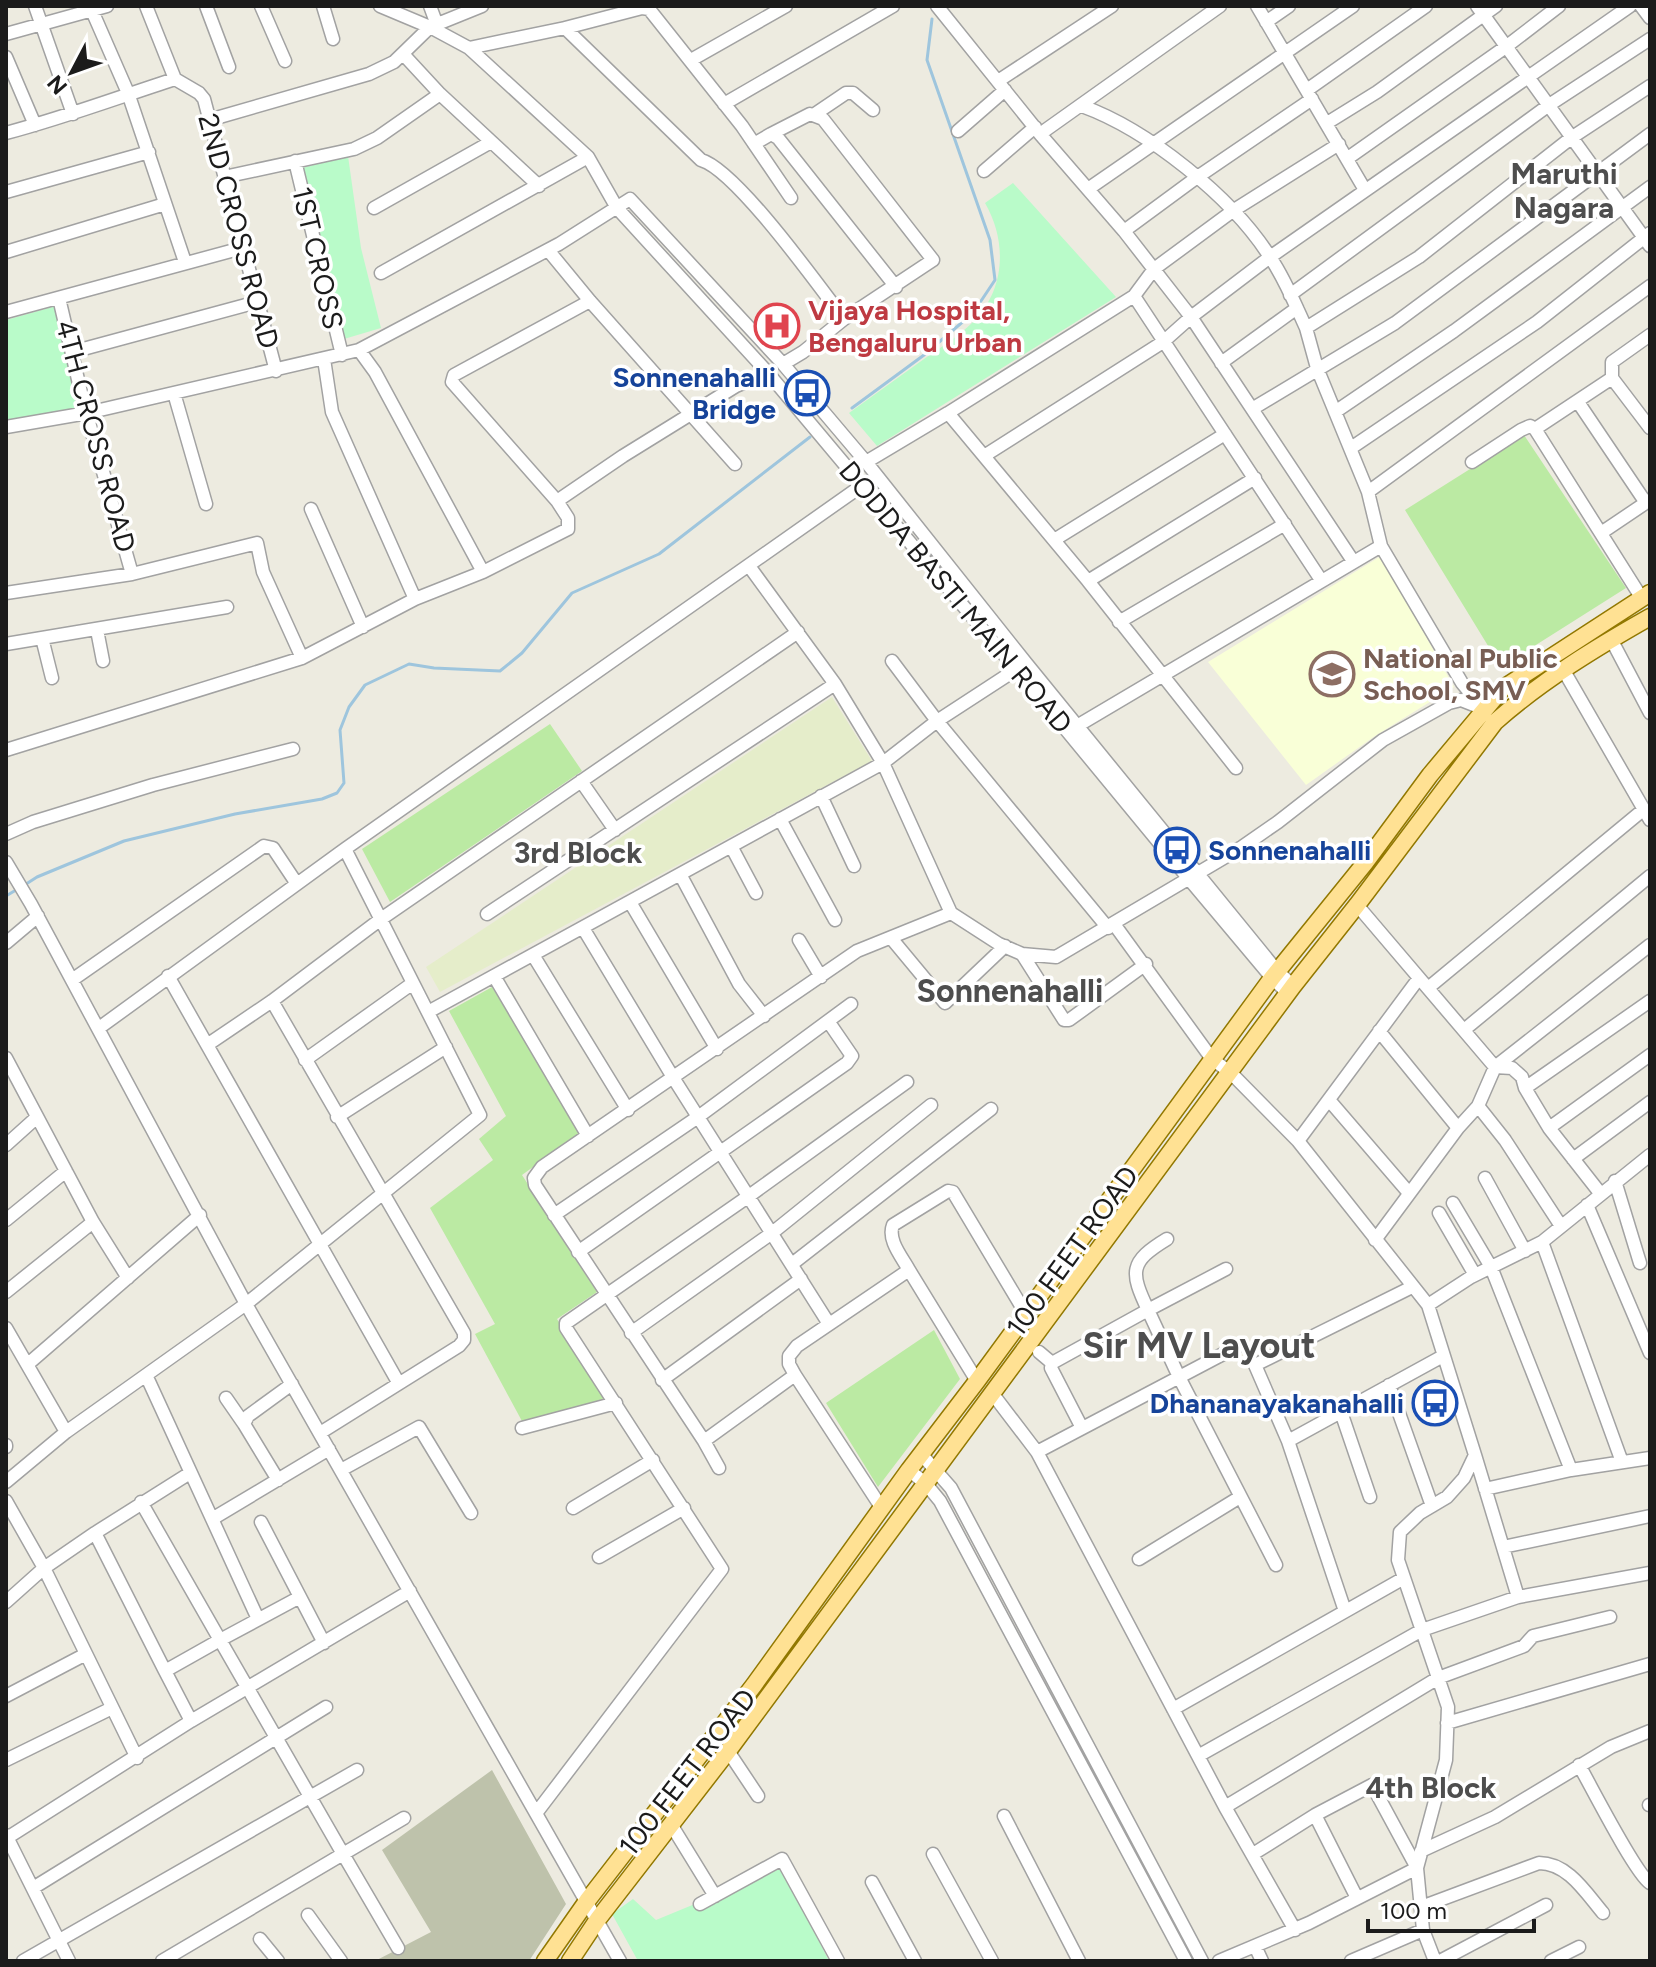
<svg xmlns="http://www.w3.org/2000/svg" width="1656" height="1967" font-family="Figtree,sans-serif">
<rect width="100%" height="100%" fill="#edebe0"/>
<path fill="#f9ffd7" d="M1381 556 1454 687 1375 736 1306 785 1208 662Z"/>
<path fill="#bec2ab" d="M492 1770 566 1904 529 1961H375L431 1932 382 1850Z"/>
<path fill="#e5edca" d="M832 697 872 761 440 992 426 967Z"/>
<path fill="#bbeaa3" d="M1524 435 1626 588 1501 667 1405 510Z
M550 724 582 771 390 902 362 849Z
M492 987 581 1132 522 1175 597 1292 557 1319 610 1400 523 1423 475 1334 495 1324 430 1208 493 1160 479 1139 506 1116 449 1011Z
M934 1330 960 1379 878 1487 826 1403Z"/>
<path fill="#b9fbc9" d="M348 156 361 248 381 328 344 339 302 168Z
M1013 183 1116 297 877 446 849 413C874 395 899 377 924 359 941 347 959 336 973 322 1006 289 1007 241 985 203Z
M56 306 79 410 6 422V320Z
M782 1868 829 1961H638L612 1914 633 1899 656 1920Z"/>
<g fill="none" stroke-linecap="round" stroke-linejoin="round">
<path stroke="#9ec5dd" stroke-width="3" d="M852 408 924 355 973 313 995 280 990 240 927 60 932 19
M23 886 37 877 124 841 235 814 322 799 337 793 344 783 340 730 349 707 365 685 409 664 434 668 500 671 522 653 572 593 659 554 810 437
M6 896 16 890"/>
<g stroke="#a2a2a2" stroke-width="15">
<path id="minor" d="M35 6 73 114
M90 6 128 93 185 262
M146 6 175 79
M206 6 229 67
M261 6 285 61
M323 6 333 39
M380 6 430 27 469 48 588 157 617 208 768 373 1016 669 1189 879 1272 978 1288 993
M430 6 437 25
M937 6 1040 134 1220 6
M1257 6 1365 190
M1477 6 1650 246
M1641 6 1650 18
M1266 22 1289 6
M565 28 642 8 649 9 742 126 791 198
M6 34 107 6
M469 48 565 28 701 160C736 170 818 285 844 319
M403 54 440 94 539 186
M6 57 35 125
M691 60 786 6
M998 81 1112 6
M1307 90 1426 6
M724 104 893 6
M1082 106C1148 130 1232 197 1270 257 1285 279 1295 304 1306 328
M815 114 846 93H853L873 110
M209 120 369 74 394 62 430 27 482 6
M1327 123 1377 92 1496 6
M958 131 1005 90
M6 133C63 118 119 97 175 79L199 93 204 99 276 371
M771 134 810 114 823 119 933 260 844 319 803 352 783 364
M1040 134 1124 231 1191 317 1353 561
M754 144 771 134 778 138 896 287
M1348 158 1507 46 1559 6
M295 161 342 355
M984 171 1035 127
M224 177 354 149 377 138 440 94
M1088 189 1353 6
M6 192 149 152
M374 208 491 142
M1124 231 1196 178 1312 99
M548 250 590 301 735 464
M6 252 165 204
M381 273 588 157
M1290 295 1549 105 1650 39
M1134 296 1154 269 1234 210 1339 144
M59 298 83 401 132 574
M6 312 242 248
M359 350 375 372 483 572
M72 352 257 302
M324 359 332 412 415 599
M1221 363 1297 308
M1612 378 1650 428
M174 393 206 504
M1578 402 1646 503
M1252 409 1395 323 1650 134
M1335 412 1454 331 1650 187
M6 427 87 413 359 350 559 244 630 199 783 364 866 462 1026 663 1277 971 1293 986
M1351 448 1537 322 1650 233
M984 456 1163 342 1191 317 1270 257 1630 6
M866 462 948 413
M1472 462 1521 430 1530 426 1535 429
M1368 492 1650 286
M557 501 623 456 736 386 768 373
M311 509 363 627
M1601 533 1650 500
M1054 540 1225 434
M749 566 835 684 883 763 937 721 1023 665
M1088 581 1255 478
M6 593 132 574 257 543 263 572 302 658
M1641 597 1535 429 1612 378V362L1650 335
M1119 622 1285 524
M97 630 103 661
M42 638 52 678
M1611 639 1650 713
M6 644 227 607
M892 661 937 721 1108 928
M1564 671 1650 820
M1481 706 1462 683 1381 546 1368 492 1317 368 1306 328 1419 257 1571 138 1650 86
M1077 726 1381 546
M6 750 302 658 415 599 483 572 568 529V518L557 501 452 382 454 375 590 301
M1236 768 1088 581 948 413 1134 296 1321 580
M581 781 615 830
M821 796 854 866
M780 819 835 920
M6 834 33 822 153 785 293 749
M731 846 756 893
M345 849 480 1115 246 1304 620 1961
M6 862 31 904 246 1304 66 1432 6 1482
M680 874 739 984 764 1016
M630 902 717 1049
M1357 905 1495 1067 1512 1068 1522 1077 1525 1088 1549 1128 1600 1193
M487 914 835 684
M1114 924 1212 1059 1231 1073 1298 1141 1428 1305 1475 1455 1464 1478 1447 1497 1420 1513 1400 1532 1398 1560 1448 1707 1446 1760 1417 1868 1423 1930 1435 1961
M583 928 674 1079 829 1324
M891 938 945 1003 1005 946
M799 940 821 977
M6 943 38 916
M1022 954 1064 1020H1069L1146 964
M533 955 628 1110
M168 976 398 1382
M494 976 588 1136
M72 980 264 846 273 848 297 884
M1428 988 1643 810
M272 1001 464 1333V1340L459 1346 320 1433
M428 1012 883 763 951 913 999 944 1022 954 1056 957 1242 847 1278 822 1383 740 1449 703 1461 700 1484 709
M99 1028 345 849 867 482
M1464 1030 1650 876
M1379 1031 1458 1128
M207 1045 272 1001 381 919 798 632
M6 1058 93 1222 128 1278
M305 1060 413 983
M1525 1088 1650 1001
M1329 1100 1409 1193
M1478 1106 1505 1140 1561 1226
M337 1117 446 1047
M1549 1128 1650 1055
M1298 1141 1419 978
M6 1145 36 1118
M1573 1159 1650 1102
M1485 1178 1525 1251
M1615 1181 1640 1263
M1453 1203 1491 1267 1571 1470
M1587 1205 1650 1353
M1439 1213 1475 1275
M554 1215 698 1117 851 1004
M6 1220 66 1171
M1375 1240 1458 1128 1478 1106 1495 1067 1650 945
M1542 1242 1622 1462
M578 1252 847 1063 852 1056 828 1021
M792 1264 991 1109
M1226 1269 1148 1310 1179 1377 1276 1565
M909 1270C902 1257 887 1240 893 1225L948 1191 953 1192 1026 1314
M6 1292 93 1222
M1428 1305 1471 1277 1542 1242 1650 1155
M6 1328 66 1432
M631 1333 772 1233 931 1105
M1039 1352 1052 1363
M28 1364 200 1215
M146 1375 258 1619
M795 1375 704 1441 535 1185 534 1178 542 1167 857 951 951 913
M662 1380 801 1279
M1389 1385 1432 1506
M992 1393 1037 1452 1225 1807 1295 1930
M226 1398 244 1424
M1341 1412 1370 1497
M522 1428 616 1403
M1082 1428 1051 1368 1052 1363 1148 1310C1130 1272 1129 1262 1167 1239
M704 1441 719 1468
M1288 1441 1443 1356
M6 1445V1447
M1037 1452 1242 1344
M922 1455 951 1488 1202 1961
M1475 1455 1518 1597 1650 1573
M341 1470 419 1427 471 1513
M909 1470 926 1484 940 1501 1186 1961
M278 1480 244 1424 248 1416 292 1384
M1485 1489 1571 1470 1650 1458
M6 1501 44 1568 95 1533 165 1671 220 1640 343 1854 162 1961
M141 1502 220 1640 300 1597
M881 1507 795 1375 789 1364V1356L797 1346 909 1270 977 1381
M573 1508 653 1460
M212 1519 329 1449
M261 1522 324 1643
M95 1533 190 1473
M1503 1547 1650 1516
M599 1557 684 1508
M1139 1559 1240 1497
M6 1602 44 1568 137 1758
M1345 1611 1288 1441 1255 1365 1412 1287
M165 1671 191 1721
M6 1696 86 1654
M1173 1709 1404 1578
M1447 1723 1650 1664
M728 1751 758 1796
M1198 1756 1422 1630 1518 1597
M6 1760 112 1708
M1579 1765C1591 1786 1635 1873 1650 1883
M1649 1805H1650
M1225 1807 1438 1678 1524 1646 1533 1636 1610 1617
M537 1812 722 1569 566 1328V1323L749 1196 907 1082
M1315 1815 1357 1898
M1004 1816 1079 1961
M672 1826 715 1896
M6 1835 69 1961
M7 1838 191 1721 410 1591
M1421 1851 1495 1817 1611 1747 1650 1731
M933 1854 992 1961
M872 1882 915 1961
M33 1888 326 1707
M700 1904 782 1859 838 1961
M1421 1907 1539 1863C1568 1863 1586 1893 1603 1913
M308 1915 341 1961
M260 1939 278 1961
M1255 1946 1262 1961
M398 1948 343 1854 404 1818
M23 1961 357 1770
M1219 1961 1309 1923 1417 1868 1372 1785 1315 1815 1253 1854
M1351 1961 1423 1930
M1440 1961 1546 1905
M1551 1961 1579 1947"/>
</g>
<g stroke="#927800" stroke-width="19">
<path id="major" d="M545 1961 587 1901 754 1685 909 1470 977 1381 1272 978 1365 863 1430 775 1502 689 1650 593
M570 1961 598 1919 728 1751 1293 986 1357 905 1495 722C1541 681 1597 647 1650 617"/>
</g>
<use href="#minor" stroke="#fff" stroke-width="12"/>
<use href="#major" stroke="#ffe193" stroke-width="16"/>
</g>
<defs>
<g id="hospital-ring" transform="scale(2.3)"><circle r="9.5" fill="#fff" stroke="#e0444e" stroke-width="1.5"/><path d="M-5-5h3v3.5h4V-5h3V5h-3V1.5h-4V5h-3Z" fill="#e0444e"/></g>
<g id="bus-ring" transform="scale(2.3)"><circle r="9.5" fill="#fff" stroke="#1a4fb4" stroke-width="1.5"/><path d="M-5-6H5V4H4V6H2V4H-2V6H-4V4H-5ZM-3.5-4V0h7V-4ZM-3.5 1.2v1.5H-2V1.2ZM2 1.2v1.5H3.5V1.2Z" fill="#1a4fb4"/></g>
<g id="school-ring" transform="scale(2.3)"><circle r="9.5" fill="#fff" stroke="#8d6e63" stroke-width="1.5"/><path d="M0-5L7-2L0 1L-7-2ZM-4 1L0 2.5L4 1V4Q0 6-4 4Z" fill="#8d6e63"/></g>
</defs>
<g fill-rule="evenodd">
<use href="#hospital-ring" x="777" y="326"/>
<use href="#bus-ring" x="807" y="393"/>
<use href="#school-ring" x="1332" y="674"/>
<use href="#bus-ring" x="1177" y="850"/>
<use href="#bus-ring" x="1435" y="1403"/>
</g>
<g text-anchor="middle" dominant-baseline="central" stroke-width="7" stroke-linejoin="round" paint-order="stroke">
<g font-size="28" fill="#1b1b1b" stroke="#fff">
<text transform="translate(239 231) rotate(75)">2ND CROSS ROAD</text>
<text transform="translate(318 258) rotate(77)">1ST CROSS</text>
<text transform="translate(96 436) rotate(75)">4TH CROSS ROAD</text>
<text transform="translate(956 597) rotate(50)">DODDA BASTI MAIN ROAD</text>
<text transform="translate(1072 1251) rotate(-54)">100 FEET ROAD</text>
<text transform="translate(687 1772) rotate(-52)">100 FEET ROAD</text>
</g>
<g font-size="28" font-weight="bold" fill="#be3a42" stroke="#fff" text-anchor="start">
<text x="808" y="310">Vijaya Hospital,<tspan x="808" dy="32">Bengaluru Urban</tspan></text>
</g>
<g font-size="28" font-weight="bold" fill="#164399" stroke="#fff" text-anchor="end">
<text x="776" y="377">Sonnenahalli<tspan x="776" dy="32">Bridge</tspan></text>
<text x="1208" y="850" text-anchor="start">Sonnenahalli</text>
<text x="1404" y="1403">Dhananayakanahalli</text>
</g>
<g font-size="28" font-weight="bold" fill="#785e54" stroke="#fff" text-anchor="start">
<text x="1363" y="658">National Public<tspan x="1363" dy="32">School, SMV</tspan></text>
</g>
<g font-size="30" font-weight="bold" fill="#4e4e4e" stroke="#fff">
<text x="1564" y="173">Maruthi<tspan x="1564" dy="34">Nagara</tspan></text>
<text x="578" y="852">3rd Block</text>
<text x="1431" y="1787">4th Block</text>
</g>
<g font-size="32" font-weight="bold" fill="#4e4e4e" stroke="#fff">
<text x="1010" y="991">Sonnenahalli</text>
</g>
<g font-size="36" font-weight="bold" fill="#4e4e4e" stroke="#fff">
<text x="1199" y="1345">Sir MV Layout</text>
</g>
</g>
<rect width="1656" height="1967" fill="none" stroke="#1b1b1b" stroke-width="16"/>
<g transform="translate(72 72) rotate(229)" stroke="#ffffff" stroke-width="6" paint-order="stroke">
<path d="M0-6L14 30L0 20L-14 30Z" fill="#1b1b1b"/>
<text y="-12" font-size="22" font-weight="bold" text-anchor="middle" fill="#1b1b1b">N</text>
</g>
<path d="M1368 1919v12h166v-12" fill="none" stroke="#1b1b1b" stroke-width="4"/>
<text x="1380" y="1919" font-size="24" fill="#1b1b1b" stroke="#ffffff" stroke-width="6" paint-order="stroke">100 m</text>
</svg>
